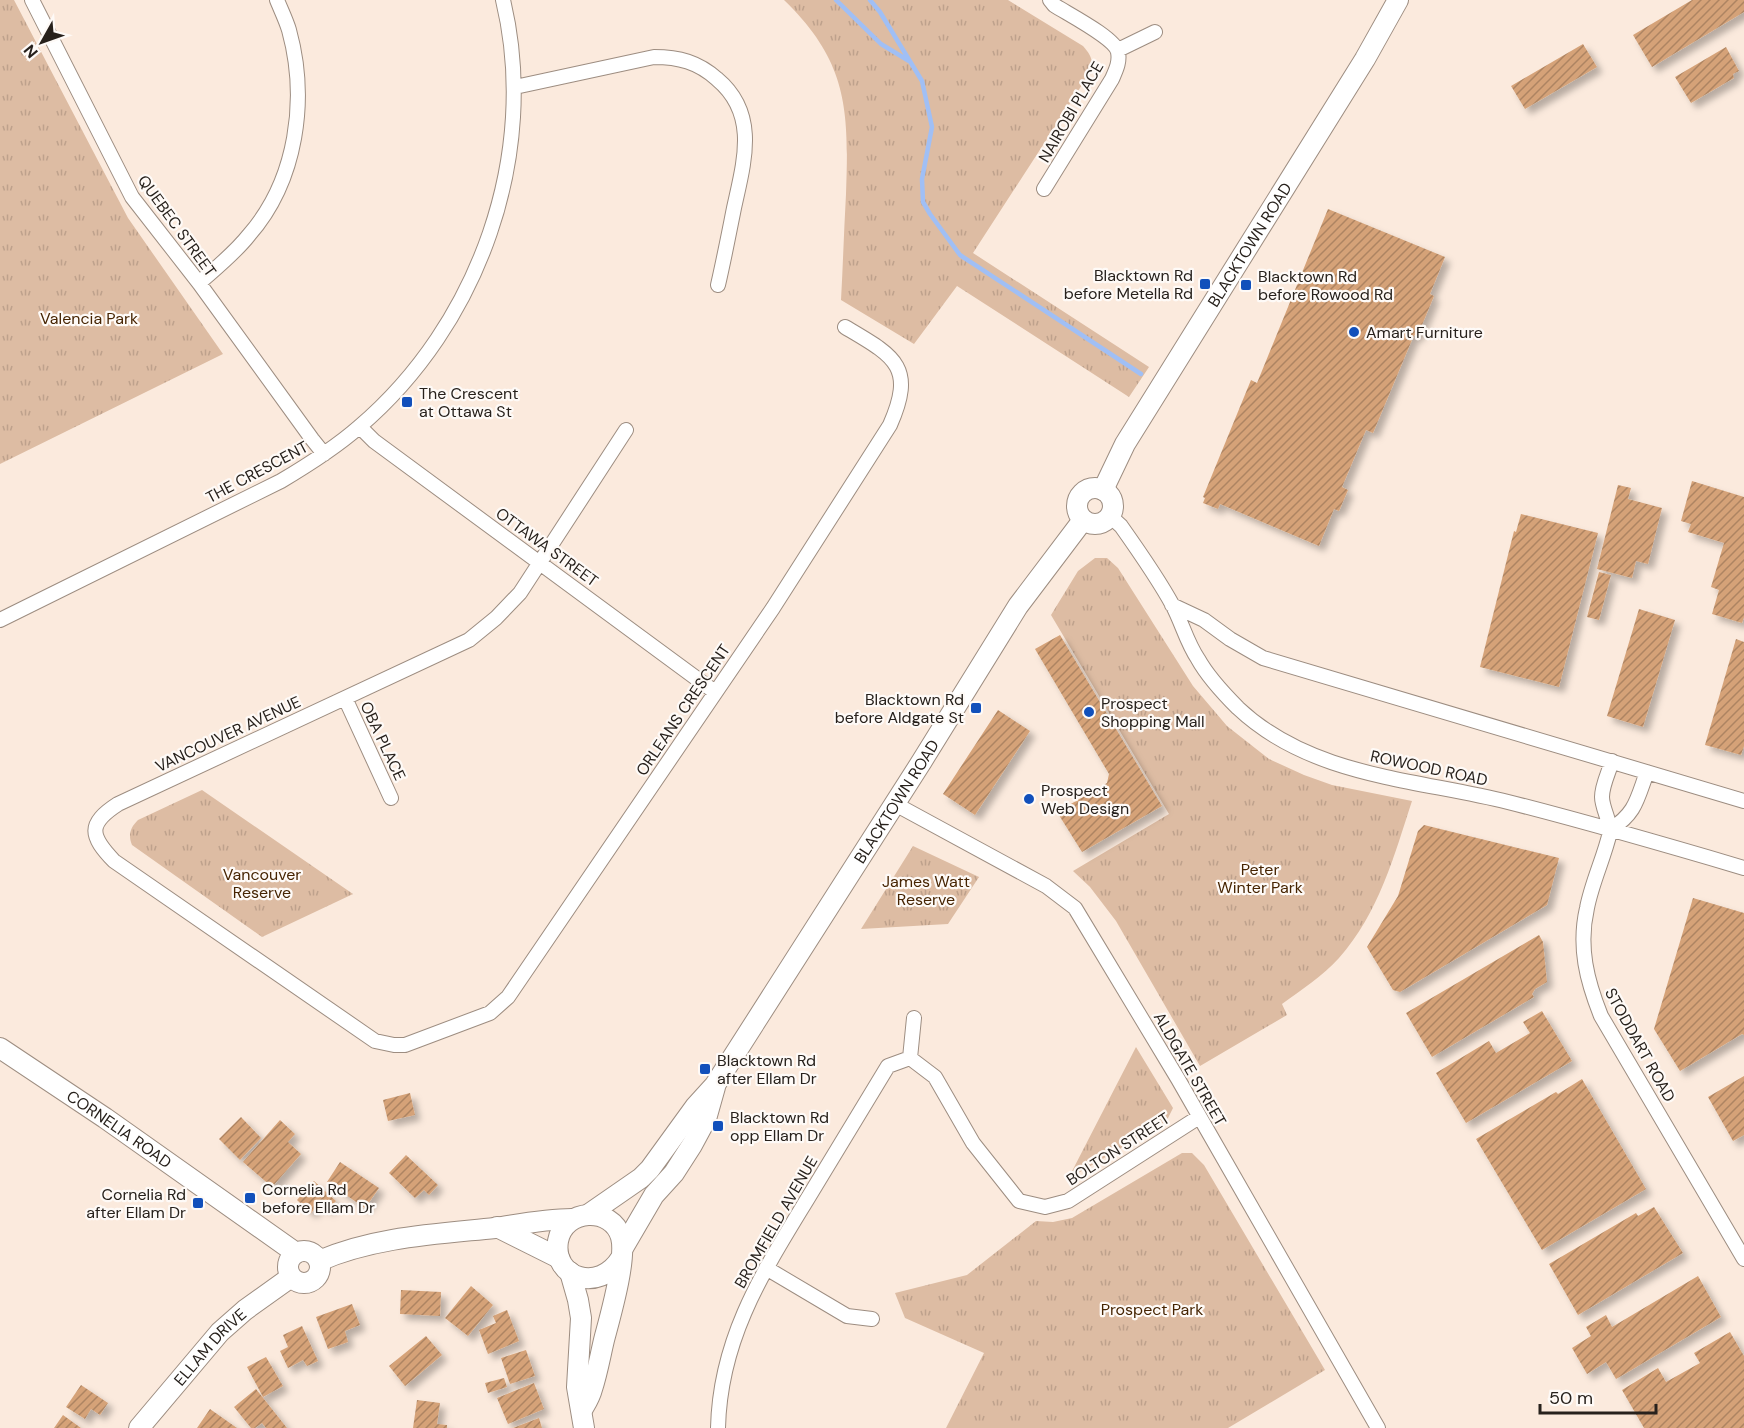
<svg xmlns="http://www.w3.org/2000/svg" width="1744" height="1428" font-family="'DM Sans',sans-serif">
<defs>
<pattern id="park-tufts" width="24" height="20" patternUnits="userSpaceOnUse" patternTransform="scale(1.5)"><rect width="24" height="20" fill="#ddbca3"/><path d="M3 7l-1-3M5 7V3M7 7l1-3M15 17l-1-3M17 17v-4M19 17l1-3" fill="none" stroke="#bea18c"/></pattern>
<pattern id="building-hatch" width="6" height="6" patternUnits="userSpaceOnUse" patternTransform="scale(1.5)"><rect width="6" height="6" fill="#d5a278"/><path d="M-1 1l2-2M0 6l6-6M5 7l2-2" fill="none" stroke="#ad8462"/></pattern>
<filter id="shadow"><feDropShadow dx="5.5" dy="5.5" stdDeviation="3" flood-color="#0004"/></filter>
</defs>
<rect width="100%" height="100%" fill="#fbeadd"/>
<path fill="url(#park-tufts)" d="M0 0H14L128 218 223 354 0 464Z
M784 0H1008L1083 46C1090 54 1094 60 1091 71L973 253 1149 367 1129 397 957 286 914 344 841 300C843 264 844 229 846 194 849 110 848 62 784 0Z
M1095 558H1107L1118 568 1193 686 1227 726 1269 759 1304 775 1332 785 1412 801C1394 856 1379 913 1339 958 1323 976 1301 990 1282 1004L1287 1015 1200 1066 1116 921 1090 887 1073 871 1169 814 1051 615 1078 571Z
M202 790 353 894 262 937 132 845C128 835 130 828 138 820Z
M913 846 979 877 948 924 861 929Z
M1136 1047 1173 1108 1166 1122 1068 1179Z
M1182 1153H1192L1204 1165 1325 1370 1228 1428H946L984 1353 905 1318 895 1293 967 1275 1036 1221 1053 1222 1072 1218Z"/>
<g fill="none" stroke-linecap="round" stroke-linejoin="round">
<path stroke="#a0bff5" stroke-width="4.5" d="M836 0 881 44 909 61
M870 0 880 12 922 81 932 127 922 179 923 202 930 214 960 255 1141 374"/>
</g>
<path fill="url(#building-hatch)" filter="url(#shadow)" d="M1692 0H1744V12L1652 67 1633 35Z
M1583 44 1597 67 1525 109 1511 86Z
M1726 47 1739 71 1733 74 1734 78 1691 103 1675 77Z
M1328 209 1445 257 1430 294 1434 296 1417 337 1414 335 1373 433 1366 430 1342 487 1348 490 1339 511 1334 509 1319 546 1220 504 1218 509 1203 503 1205 498 1203 497 1251 380 1257 383Z
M1692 481 1744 497V617L1742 623 1712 614 1719 590 1711 587 1724 543 1688 532 1691 524 1681 521Z
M1618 485 1631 488 1628 499 1662 508 1648 564 1636 561 1632 578 1597 569Z
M1521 514 1598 533 1559 687 1480 667 1514 531 1516 532Z
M1599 572 1611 575 1599 620 1587 617Z
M1639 609 1675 620 1643 727 1607 716Z
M1060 635 1162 806 1082 852 1057 812 1107 783 1109 774 1035 649Z
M1736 639 1744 642V746L1741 755 1705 745Z
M998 710 1030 731 975 815 943 794Z
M1424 825 1559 858 1547 905 1400 992 1393 990 1367 947 1398 896 1418 831Z
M1693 898 1744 913V1035L1742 1034 1680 1071 1654 1029Z
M1539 935 1543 942 1547 982 1535 989 1532 994 1534 997 1432 1057 1406 1013Z
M1542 1011 1572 1061 1466 1123 1436 1073 1489 1041 1496 1053 1530 1033 1523 1022Z
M1744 1076V1135L1733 1141 1708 1097Z
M1582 1079 1646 1189 1542 1250 1476 1139 1556 1092 1558 1094Z
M410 1093 415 1115 388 1121 383 1100Z
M241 1117 261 1138 240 1160 219 1139Z
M280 1120 295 1134 288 1142 301 1154 272 1187 243 1162Z
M406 1155 438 1185 429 1195 424 1190 415 1198 389 1173Z
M340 1162 379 1188 365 1208 327 1182Z
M314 1181 336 1201 328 1210 320 1203 311 1213 297 1200Z
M1654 1207 1683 1253 1578 1315 1549 1264 1636 1213 1638 1216Z
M1698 1276 1721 1317 1616 1379 1606 1362 1587 1374 1572 1348 1591 1336 1586 1327 1606 1315 1612 1327Z
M471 1286 493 1305 468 1336 445 1318Z
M401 1290 441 1292 440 1316 400 1314Z
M352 1304 360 1325 345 1331 348 1342 328 1349 316 1317Z
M507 1310 519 1341 488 1354 479 1330 496 1323 493 1316Z
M302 1326 318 1361 307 1366 303 1360 288 1368 280 1351 288 1347 283 1335Z
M1730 1332 1744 1356V1428H1644L1622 1390 1658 1368 1666 1382 1700 1363 1694 1353Z
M426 1336 442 1355 405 1386 389 1366Z
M526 1350 535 1376 510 1384 501 1358Z
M266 1357 283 1386 263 1397 247 1367Z
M504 1378 507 1387 488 1393 485 1383Z
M534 1383 544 1409 508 1424 497 1398Z
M81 1385 108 1403 100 1415 91 1409 85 1419 66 1407Z
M256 1389 287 1428H266L262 1423 255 1428H251L234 1407Z
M417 1400 440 1403 437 1424 447 1425V1428H413Z
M210 1409 237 1428H197Z
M63 1415 81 1428H54Z
M539 1418 542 1428H513Z"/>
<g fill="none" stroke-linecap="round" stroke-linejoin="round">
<g stroke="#9d8d81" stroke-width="16">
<path id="street" d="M32 0 132 197 199 283 312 439 324 454
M1118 50 1155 32
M515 87 654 57C679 57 698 62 717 79 759 114 744 162 734 208 729 233 724 259 718 285
M1044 189 1112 79C1116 70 1120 62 1118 52 1115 38 1068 14 1054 5L1050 0
M199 283C216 268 235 253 249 235 297 180 308 99 289 30 286 20 281 10 277 0
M360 427 374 441 715 692
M626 430 520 593 496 618 469 640 118 804C87 824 90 836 114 861L375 1041 394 1045H405L490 1013 508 997 773 608 890 425C916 366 894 356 845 327
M1110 516 1121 526C1138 550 1159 580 1173 606 1182 623 1187 643 1198 659 1208 677 1224 694 1238 708 1311 777 1416 779 1508 802 1587 822 1666 845 1744 868
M1172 605 1204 620 1230 639 1263 658 1744 801
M0 620 281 481C308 465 335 448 359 427 479 325 540 154 503 0
M345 698 391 798
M1612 761C1609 772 1602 785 1602 797 1602 808 1611 823 1610 832 1604 858 1592 882 1587 908 1578 947 1587 981 1601 1016L1744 1259
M895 804 1046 886 1075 908 1178 1079 1378 1428
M1611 829C1636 813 1637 799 1647 772
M910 1058 935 1077 973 1143 1019 1201 1045 1207 1068 1201 1199 1117
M910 1058 914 1018
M766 1268 847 1316 872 1319
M718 1428C720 1338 763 1272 808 1198 835 1154 861 1110 888 1066L910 1058"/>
</g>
<g stroke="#9d8d81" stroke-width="22">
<g id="secondary">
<circle cx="1095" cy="506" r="18"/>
<path id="s1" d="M1103 490 1125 444 1365 59 1398 0"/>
<path id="s2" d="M0 1048 105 1118 296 1253"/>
<path id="s3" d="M589 1214 641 1178 650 1169 695 1107 715 1085 922 761 1018 606 1083 520"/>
<path d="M497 1227 559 1258"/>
<path d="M623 1248 654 1195 674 1173 692 1145 706 1119 715 1087"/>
<circle cx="304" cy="1267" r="16"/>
<path d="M319 1261C373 1237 437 1234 495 1228 521 1224 545 1219 572 1219"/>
<path d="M570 1272 578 1300 581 1318 577 1387 584 1428"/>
<path d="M582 1410C586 1403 590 1397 592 1389 597 1374 600 1357 604 1340 610 1317 627 1259 621 1237 612 1206 564 1208 558 1241 552 1278 599 1294 621 1258"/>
<path id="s4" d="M139 1428 220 1332 245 1310 291 1277"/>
</g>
</g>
<use href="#street" stroke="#fff" stroke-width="14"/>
<use href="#secondary" stroke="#fff" stroke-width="20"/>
</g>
<g fill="#1250bb" stroke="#fefaf7" stroke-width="2">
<rect x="1199" y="278" width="12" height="12" rx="3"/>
<rect x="1240" y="279" width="12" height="12" rx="3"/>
<circle cx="1354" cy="332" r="6"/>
<rect x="401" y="396" width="12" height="12" rx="3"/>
<rect x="970" y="702" width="12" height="12" rx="3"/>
<circle cx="1089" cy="712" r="6"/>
<circle cx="1029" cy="799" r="6"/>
<rect x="699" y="1063" width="12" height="12" rx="3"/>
<rect x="712" y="1120" width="12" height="12" rx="3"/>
<rect x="244" y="1192" width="12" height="12" rx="3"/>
<rect x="192" y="1197" width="12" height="12" rx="3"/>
</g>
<g text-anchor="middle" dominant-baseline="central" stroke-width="4.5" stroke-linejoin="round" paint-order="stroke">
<g font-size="16" fill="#27211c" stroke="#fefaf7">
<text transform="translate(1071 112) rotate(-60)">NAIROBI PLACE</text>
<text transform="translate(177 226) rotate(54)">QUEBEC STREET</text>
<text stroke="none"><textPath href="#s1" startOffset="286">BLACKTOWN ROAD</textPath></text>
<text transform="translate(257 472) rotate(-28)">THE CRESCENT</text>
<text transform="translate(547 547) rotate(36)">OTTAWA STREET</text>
<text transform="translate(683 710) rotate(-56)">ORLEANS CRESCENT</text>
<text transform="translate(228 734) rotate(-25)">VANCOUVER AVENUE</text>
<text transform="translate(383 741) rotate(65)">OBA PLACE</text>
<text transform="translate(1429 768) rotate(12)">ROWOOD ROAD</text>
<text stroke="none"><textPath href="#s3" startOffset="519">BLACKTOWN ROAD</textPath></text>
<text transform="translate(1640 1045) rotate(61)">STODDART ROAD</text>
<text transform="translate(1190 1069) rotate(60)">ALDGATE STREET</text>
<text stroke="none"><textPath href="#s2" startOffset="144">CORNELIA ROAD</textPath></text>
<text transform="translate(1118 1149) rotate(-33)">BOLTON STREET</text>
<text transform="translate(776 1222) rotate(-60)">BROMFIELD AVENUE</text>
<text stroke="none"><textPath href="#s4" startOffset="108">ELLAM DRIVE</textPath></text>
</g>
<g font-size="16" fill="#27211c" stroke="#fefaf7" text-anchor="start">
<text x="1193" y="275" text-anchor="end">Blacktown Rd<tspan x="1193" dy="18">before Metella Rd</tspan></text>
<text x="1258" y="276">Blacktown Rd<tspan x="1258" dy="18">before Rowood Rd</tspan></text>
<text x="1366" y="332">Amart Furniture</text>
<text x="419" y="393">The Crescent<tspan x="419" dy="18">at Ottawa St</tspan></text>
<text x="964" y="699" text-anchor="end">Blacktown Rd<tspan x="964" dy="18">before Aldgate St</tspan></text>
<text x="1101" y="703">Prospect<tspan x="1101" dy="18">Shopping Mall</tspan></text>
<text x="1041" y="790">Prospect<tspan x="1041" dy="18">Web Design</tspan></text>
<text x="717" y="1060">Blacktown Rd<tspan x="717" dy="18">after Ellam Dr</tspan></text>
<text x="730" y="1117">Blacktown Rd<tspan x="730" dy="18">opp Ellam Dr</tspan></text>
<text x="262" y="1189">Cornelia Rd<tspan x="262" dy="18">before Ellam Dr</tspan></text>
<text x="186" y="1194" text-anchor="end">Cornelia Rd<tspan x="186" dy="18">after Ellam Dr</tspan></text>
</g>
<g font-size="16" fill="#462402" stroke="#fefaf7">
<text x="89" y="318">Valencia Park</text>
<text x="1260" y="869">Peter<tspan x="1260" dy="18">Winter Park</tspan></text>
<text x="262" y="874">Vancouver<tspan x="262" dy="18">Reserve</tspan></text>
<text x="926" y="881">James Watt<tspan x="926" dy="18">Reserve</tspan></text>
<text x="1152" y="1309">Prospect Park</text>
</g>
</g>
<g transform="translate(42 42) rotate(230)" stroke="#fefaf7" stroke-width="4.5" paint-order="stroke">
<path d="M0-4.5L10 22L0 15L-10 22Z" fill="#27211c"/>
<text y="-9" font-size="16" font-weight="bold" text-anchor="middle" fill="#27211c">N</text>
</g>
<path d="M1540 1404v9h116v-9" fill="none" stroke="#27211c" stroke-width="3"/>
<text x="1549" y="1404" font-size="18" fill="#27211c" stroke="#fefaf7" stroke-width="4.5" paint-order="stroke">50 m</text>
</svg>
